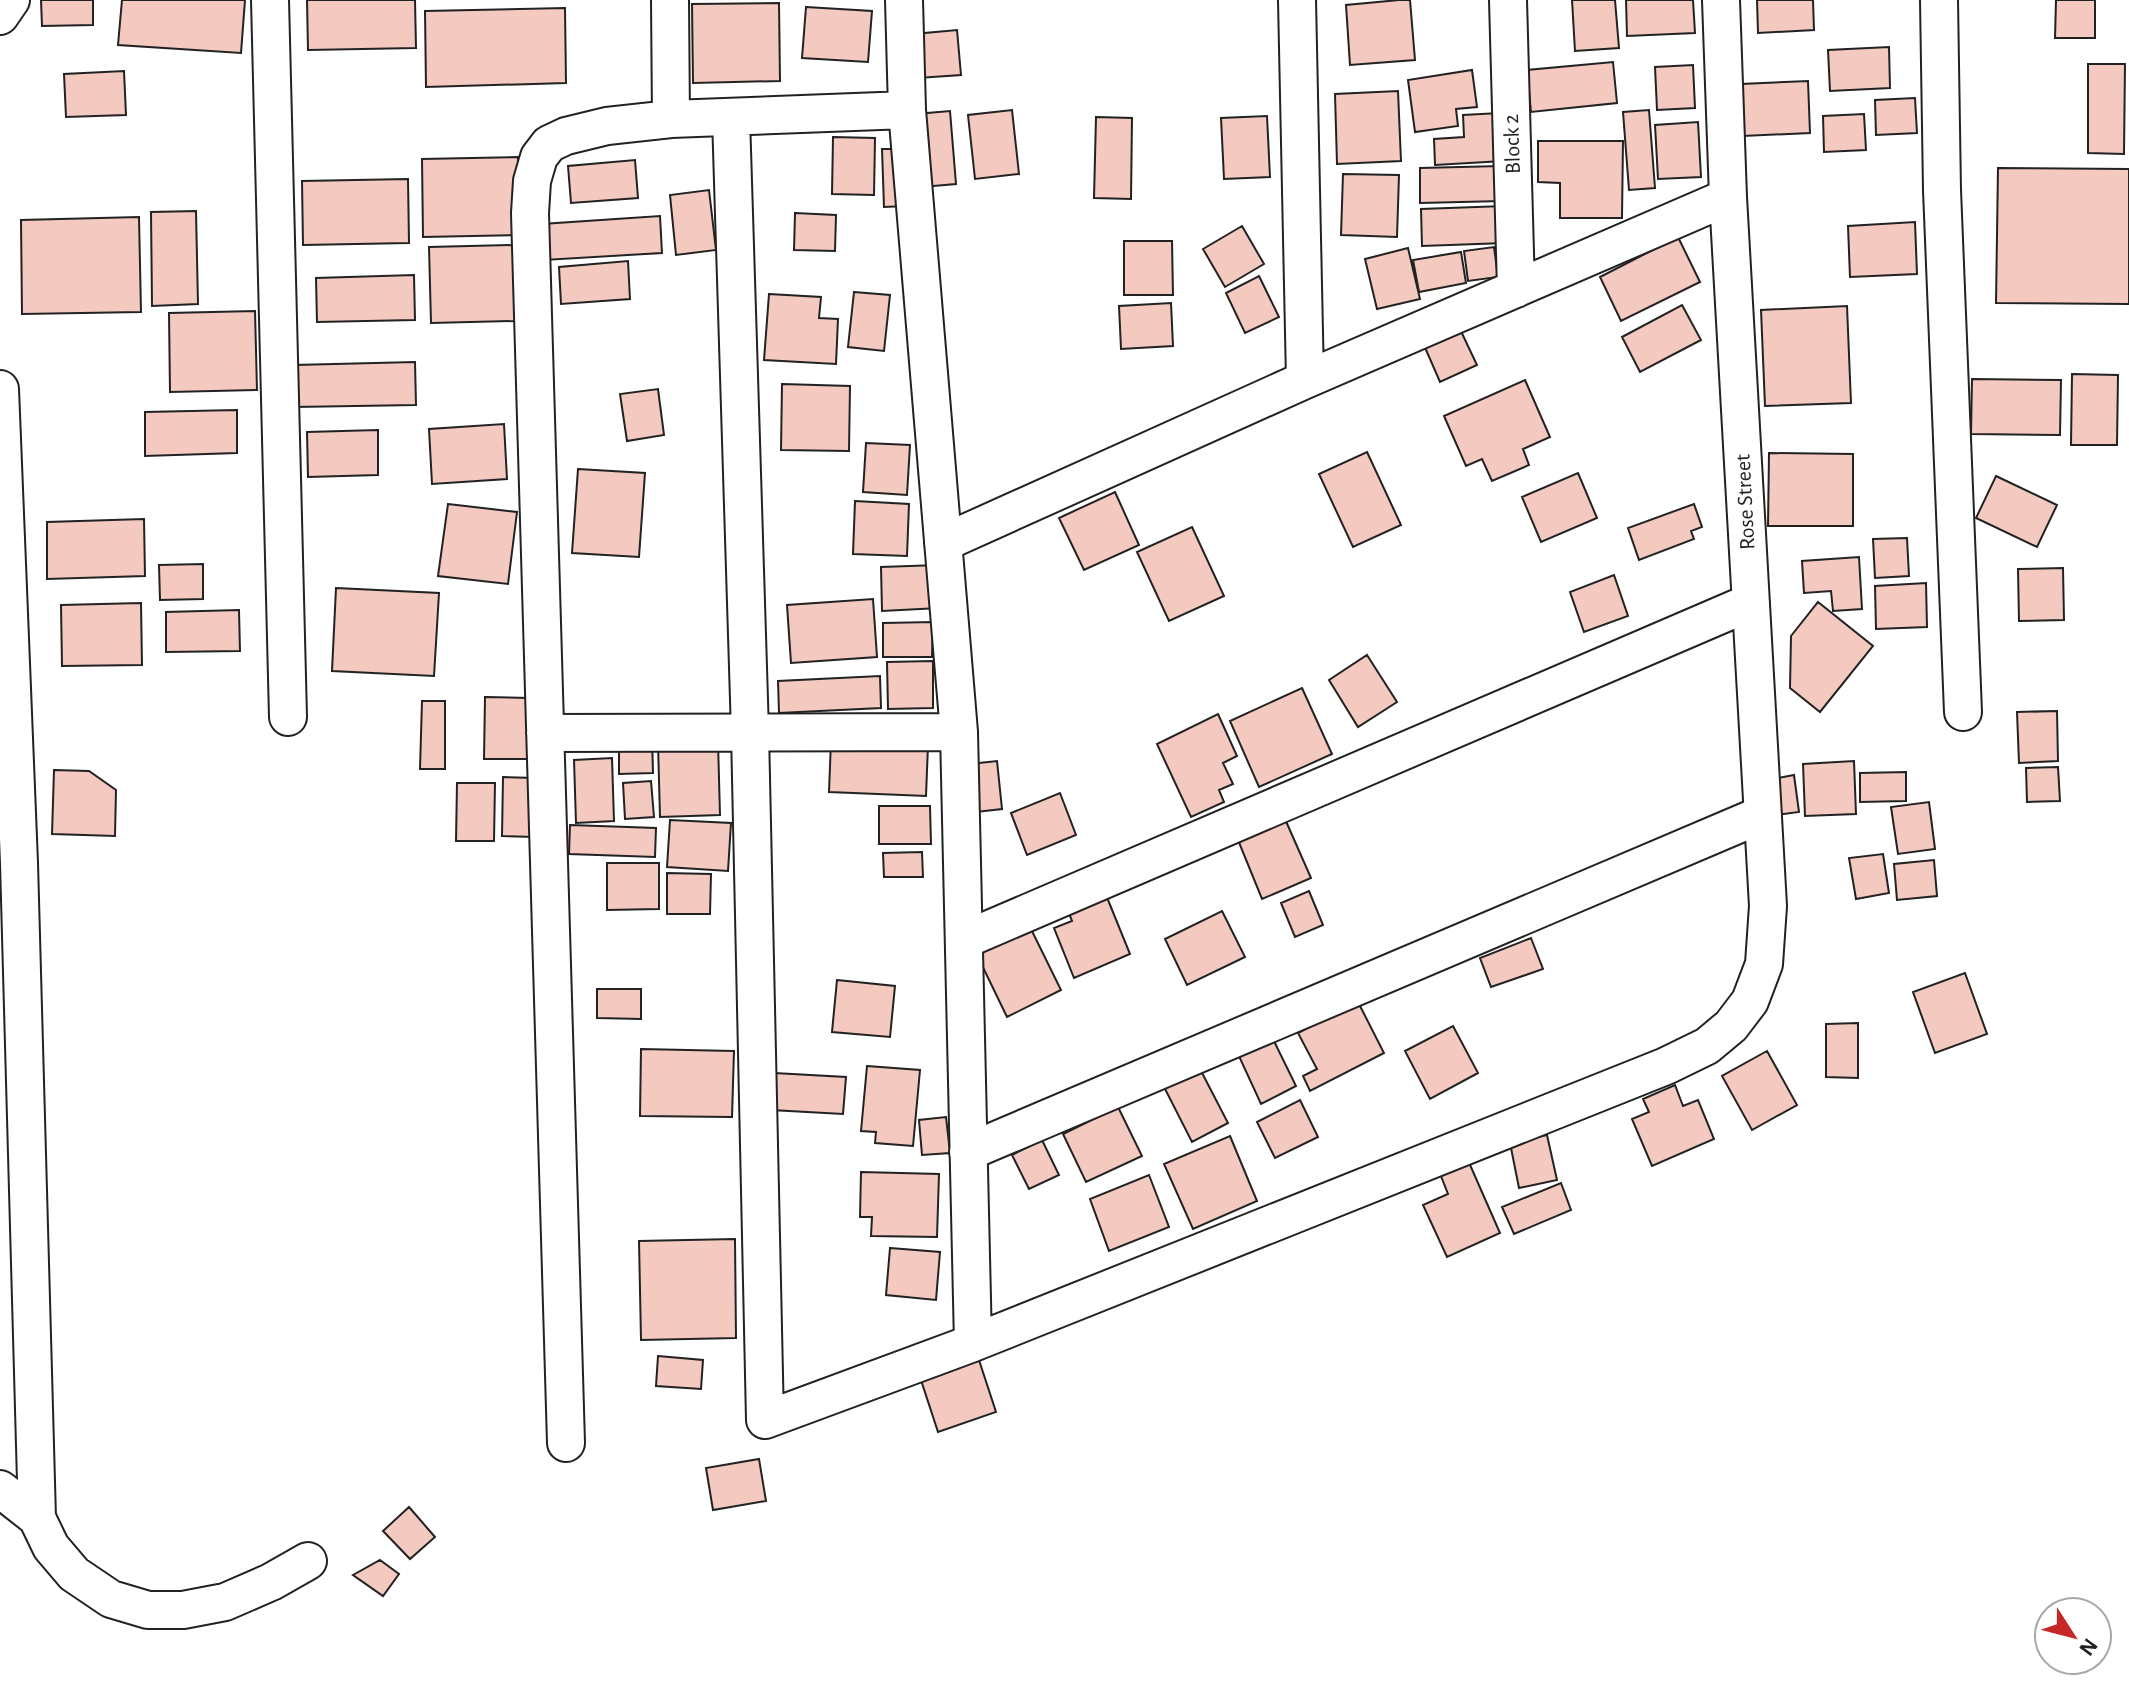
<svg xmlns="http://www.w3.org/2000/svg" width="2129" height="1692" font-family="'Alegreya Sans',sans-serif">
<rect width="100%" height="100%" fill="#fff"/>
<path fill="#f3c9c0" stroke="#222" stroke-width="2" d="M41 0H93V25L42 26Z
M122 0H245L241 53 118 45Z
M307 0H415L416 48 308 50Z
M1399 0H1410L1415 60 1350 65 1346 5Z
M1572 0H1615L1619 48 1575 51Z
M1626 0H1693L1695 33 1627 36Z
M1757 0H1813L1814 30 1758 33Z
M2056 0H2095V38H2055Z
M779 3 780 81 693 83 692 4Z
M806 7 872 11 868 62 802 58Z
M565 8 566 83 426 87 425 11Z
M957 30 961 75 918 78 914 34Z
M1889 47 1890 88 1830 91 1828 50Z
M1613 62 1617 103 1531 112 1527 70Z
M2088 64H2125L2124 154 2088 153Z
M1693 65 1695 108 1657 110 1655 67Z
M1472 70 1477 107 1456 109 1458 126 1415 132 1408 80Z
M124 71 126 115 66 117 64 74Z
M1808 81 1810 133 1743 136 1741 84Z
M1398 91 1401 161 1337 164 1335 94Z
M1915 98 1917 133 1876 135 1875 100Z
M1012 110 1019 174 975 179 968 115Z
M1649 110 1655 188 1629 190 1623 112Z
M950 111 956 184 922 187 916 114Z
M1500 113 1503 161 1435 165 1434 139 1464 137 1463 115Z
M1864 114 1866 150 1824 152 1823 116Z
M1267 116 1270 177 1224 179 1221 118Z
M1096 117 1132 118 1131 199 1094 198Z
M1698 122 1701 177 1658 179 1655 125Z
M833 137 875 138 874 195 832 194Z
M1538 141H1623L1622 218H1560V183L1538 182Z
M882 149H906L907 206 884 207Z
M518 157 519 235 423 237 422 159Z
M635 160 638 198 571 203 568 166Z
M1501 166 1502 201 1420 203V168Z
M1998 168 2129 169V304L1996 303Z
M1343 174 1399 175 1397 237 1341 235Z
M408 179 409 243 303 245 302 181Z
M709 190 716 250 676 255 670 195Z
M1504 206 1505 243 1422 246 1421 209Z
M196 211 198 304 152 306 151 212Z
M795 213 836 215 835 251 794 250Z
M660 216 662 253 544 260 542 224Z
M139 217 141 312 22 314 21 220Z
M1915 222 1917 274 1850 277 1848 226Z
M1242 226 1264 264 1225 287 1203 249Z
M1678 237 1700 282 1621 321 1600 277Z
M1124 241H1172L1173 295H1124Z
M514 245 515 321 431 323 429 247Z
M1494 247 1498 277 1468 281 1464 251Z
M1408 248 1420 299 1377 309 1365 259Z
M1461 252 1466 283 1419 292 1413 260Z
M628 261 630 299 561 304 559 267Z
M414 275 415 320 317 322 316 278Z
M1259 276 1279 317 1245 333 1226 293Z
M854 292 890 295 884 351 848 347Z
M769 294 821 297 819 318 838 319 836 364 764 360Z
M1171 303 1173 346 1121 349 1119 306Z
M1682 305 1701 340 1640 372 1622 337Z
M1847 306 1851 403 1765 406 1761 310Z
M255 311 257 390 170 392 169 313Z
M1459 327 1477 365 1440 382 1423 343Z
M415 362 416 405 294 407V365Z
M2072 374 2118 375 2117 445H2071Z
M1972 379 2061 380 2060 435 1971 434Z
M1525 380 1550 437 1523 449 1529 465 1492 481 1482 459 1466 466 1444 416Z
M782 384 850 386 849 451 781 450Z
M658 389 664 435 627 441 620 394Z
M237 410V453L145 456V412Z
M504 424 507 479 432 484 429 429Z
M378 430V475L308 477 307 432Z
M866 443 910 445 907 495 863 492Z
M1367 452 1401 525 1353 547 1319 474Z
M1769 453 1853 454V526H1768Z
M578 469 645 473 639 557 572 553Z
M1578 473 1597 518 1541 542 1522 497Z
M1996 476 2057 505 2037 547 1976 518Z
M1115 492 1139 545 1084 570 1059 518Z
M855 501 909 504 907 556 853 554Z
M448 504 517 512 508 584 438 576Z
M1694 504 1702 527 1691 531 1694 539 1639 560 1628 528Z
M144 519 145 576 47 579V522Z
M1192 527 1224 596 1169 621 1137 552Z
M1907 538 1909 576 1875 578 1873 539Z
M1859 557 1862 609 1833 611 1831 591 1804 593 1802 561Z
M203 564V599L160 600 159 565Z
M938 565 939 608 882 611 881 567Z
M2063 568 2064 620 2019 621 2018 569Z
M1614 575 1628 616 1584 632 1570 592Z
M1926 583 1927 627 1876 629 1875 586Z
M336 588 439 593 434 676 332 671Z
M873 599 877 657 791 663 787 605Z
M1818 602 1873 646 1820 712 1790 688 1791 636Z
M141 603 142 665 62 666 61 605Z
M239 610 240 651 166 652V612Z
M933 622 932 657H883V623Z
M1367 655 1397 702 1358 727 1329 680Z
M933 661V708L888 709 887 662Z
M880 676 881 708 779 713 778 681Z
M1302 688 1332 754 1259 787 1230 721Z
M485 697 529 698 528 759H484Z
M422 701H445V769H420Z
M2057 711 2058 761 2019 763 2017 712Z
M1218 714 1237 756 1223 763 1233 784 1219 790 1224 802 1191 817 1157 744Z
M652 737 653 773 619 774V738Z
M831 740 928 745 926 796 829 792Z
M718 742 720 815 660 817 658 744Z
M612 758 614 821 576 823 574 760Z
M997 761 1002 809 976 812 970 764Z
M1854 761 1856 814 1805 816 1803 764Z
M2058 767 2060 801 2027 802 2026 768Z
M54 770 89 771 116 790 115 836 52 834Z
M1906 772V801L1860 802V773Z
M1794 775 1799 812 1777 815 1773 779Z
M503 777 536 778 535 837 502 836Z
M651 781 654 817 625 819 623 783Z
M457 783H495L494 841H456Z
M1060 793 1076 835 1027 855 1011 813Z
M1929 802 1935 849 1898 854 1891 807Z
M879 806H930L931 844H879Z
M1285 819 1311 878 1262 899 1238 840Z
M670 820 731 823 728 871 667 867Z
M570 825 656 828 655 857 569 854Z
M922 852 923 877H884L883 853Z
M1883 854 1889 893 1856 899 1849 858Z
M1934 860 1937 896 1897 900 1894 864Z
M607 863H659V909L607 910Z
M667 873 711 874 710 914H667Z
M1309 891 1323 925 1295 937 1281 903Z
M1106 895 1130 954 1074 978 1054 928 1072 921 1068 911Z
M1222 911 1245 957 1187 985 1165 939Z
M1030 927 1061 990 1007 1017 976 953Z
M1531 938 1543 969 1491 987 1480 958Z
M1965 973 1987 1034 1935 1053 1913 992Z
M837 980 895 986 890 1037 832 1032Z
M597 989H641V1019L597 1018Z
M1358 1002 1384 1053 1310 1091 1303 1076 1317 1069 1298 1033Z
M1858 1023V1078L1826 1077V1024Z
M1453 1026 1478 1073 1430 1099 1405 1051Z
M1272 1037 1296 1086 1261 1104 1238 1054Z
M641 1049 734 1051 732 1117 640 1116Z
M1767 1051 1797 1105 1752 1130 1722 1076Z
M867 1066 920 1070 913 1146 875 1143 876 1132 861 1131Z
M1199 1067 1228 1123 1192 1142 1163 1085Z
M774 1073 846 1077 843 1114 771 1110Z
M1675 1085 1683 1106 1698 1100 1714 1139 1652 1166 1632 1119 1649 1112 1643 1099Z
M1300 1100 1318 1137 1275 1158 1257 1122Z
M1118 1107 1142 1156 1086 1182 1063 1134Z
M946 1117 950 1153 922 1155 919 1120Z
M1547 1135 1557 1180 1519 1188 1510 1143Z
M1230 1136 1257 1201 1193 1229 1164 1164Z
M1042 1140 1059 1175 1029 1189 1012 1155Z
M1467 1158 1500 1233 1447 1257 1423 1205 1448 1194 1439 1171Z
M861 1172 939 1174 937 1237 871 1236 872 1217H860Z
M1149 1175 1169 1227 1109 1251 1090 1199Z
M1561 1183 1571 1210 1514 1234 1502 1207Z
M735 1239 736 1338 641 1340 639 1241Z
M890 1248 940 1252 936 1300 886 1295Z
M658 1356 703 1360 701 1389 656 1386Z
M978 1357 996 1412 938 1432 920 1377Z
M759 1459 766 1501 713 1510 706 1468Z
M409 1507 435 1537 410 1559 383 1531Z
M380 1560 399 1574 383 1596 353 1575Z"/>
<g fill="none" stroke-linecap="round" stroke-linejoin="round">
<g stroke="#222" stroke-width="40">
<path id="minor" d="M270 0 288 717
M670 0 671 119
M904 0 907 110 959 732 973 1343
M1297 0 1305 380
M1508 0 1516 289
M1939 0 1942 190 1963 712
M0 16 11 0
M731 117 750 732 765 1420 973 1343 1666 1066 1707 1046 1731 1026 1750 1001 1764 964 1768 906 1728 197 1721 0
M0 389 19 863 37 1518
M943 543 1305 380 1728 197
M545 733 959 732
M964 940 1751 602
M968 1152 1763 814
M566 1443 530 213 532 181 539 157 549 144 566 136 607 126 671 119 907 110
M0 1489 37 1518 51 1547 74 1574 111 1599 148 1610H183L225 1602 271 1582 308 1561"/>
</g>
<use href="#minor" stroke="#fff" stroke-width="36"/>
</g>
<g text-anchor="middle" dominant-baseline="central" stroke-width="6" stroke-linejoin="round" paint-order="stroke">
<g font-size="22" fill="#222" stroke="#fff">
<text transform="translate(1512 144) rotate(-92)">Block 2</text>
<text transform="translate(1745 502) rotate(-93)">Rose Street</text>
</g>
</g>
<g transform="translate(2073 1636) rotate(126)"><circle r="38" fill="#ffffff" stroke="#a7a7a7" stroke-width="2"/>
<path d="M0-6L14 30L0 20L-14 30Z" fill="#c62828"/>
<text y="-12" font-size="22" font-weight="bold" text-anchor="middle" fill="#222222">N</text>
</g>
</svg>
